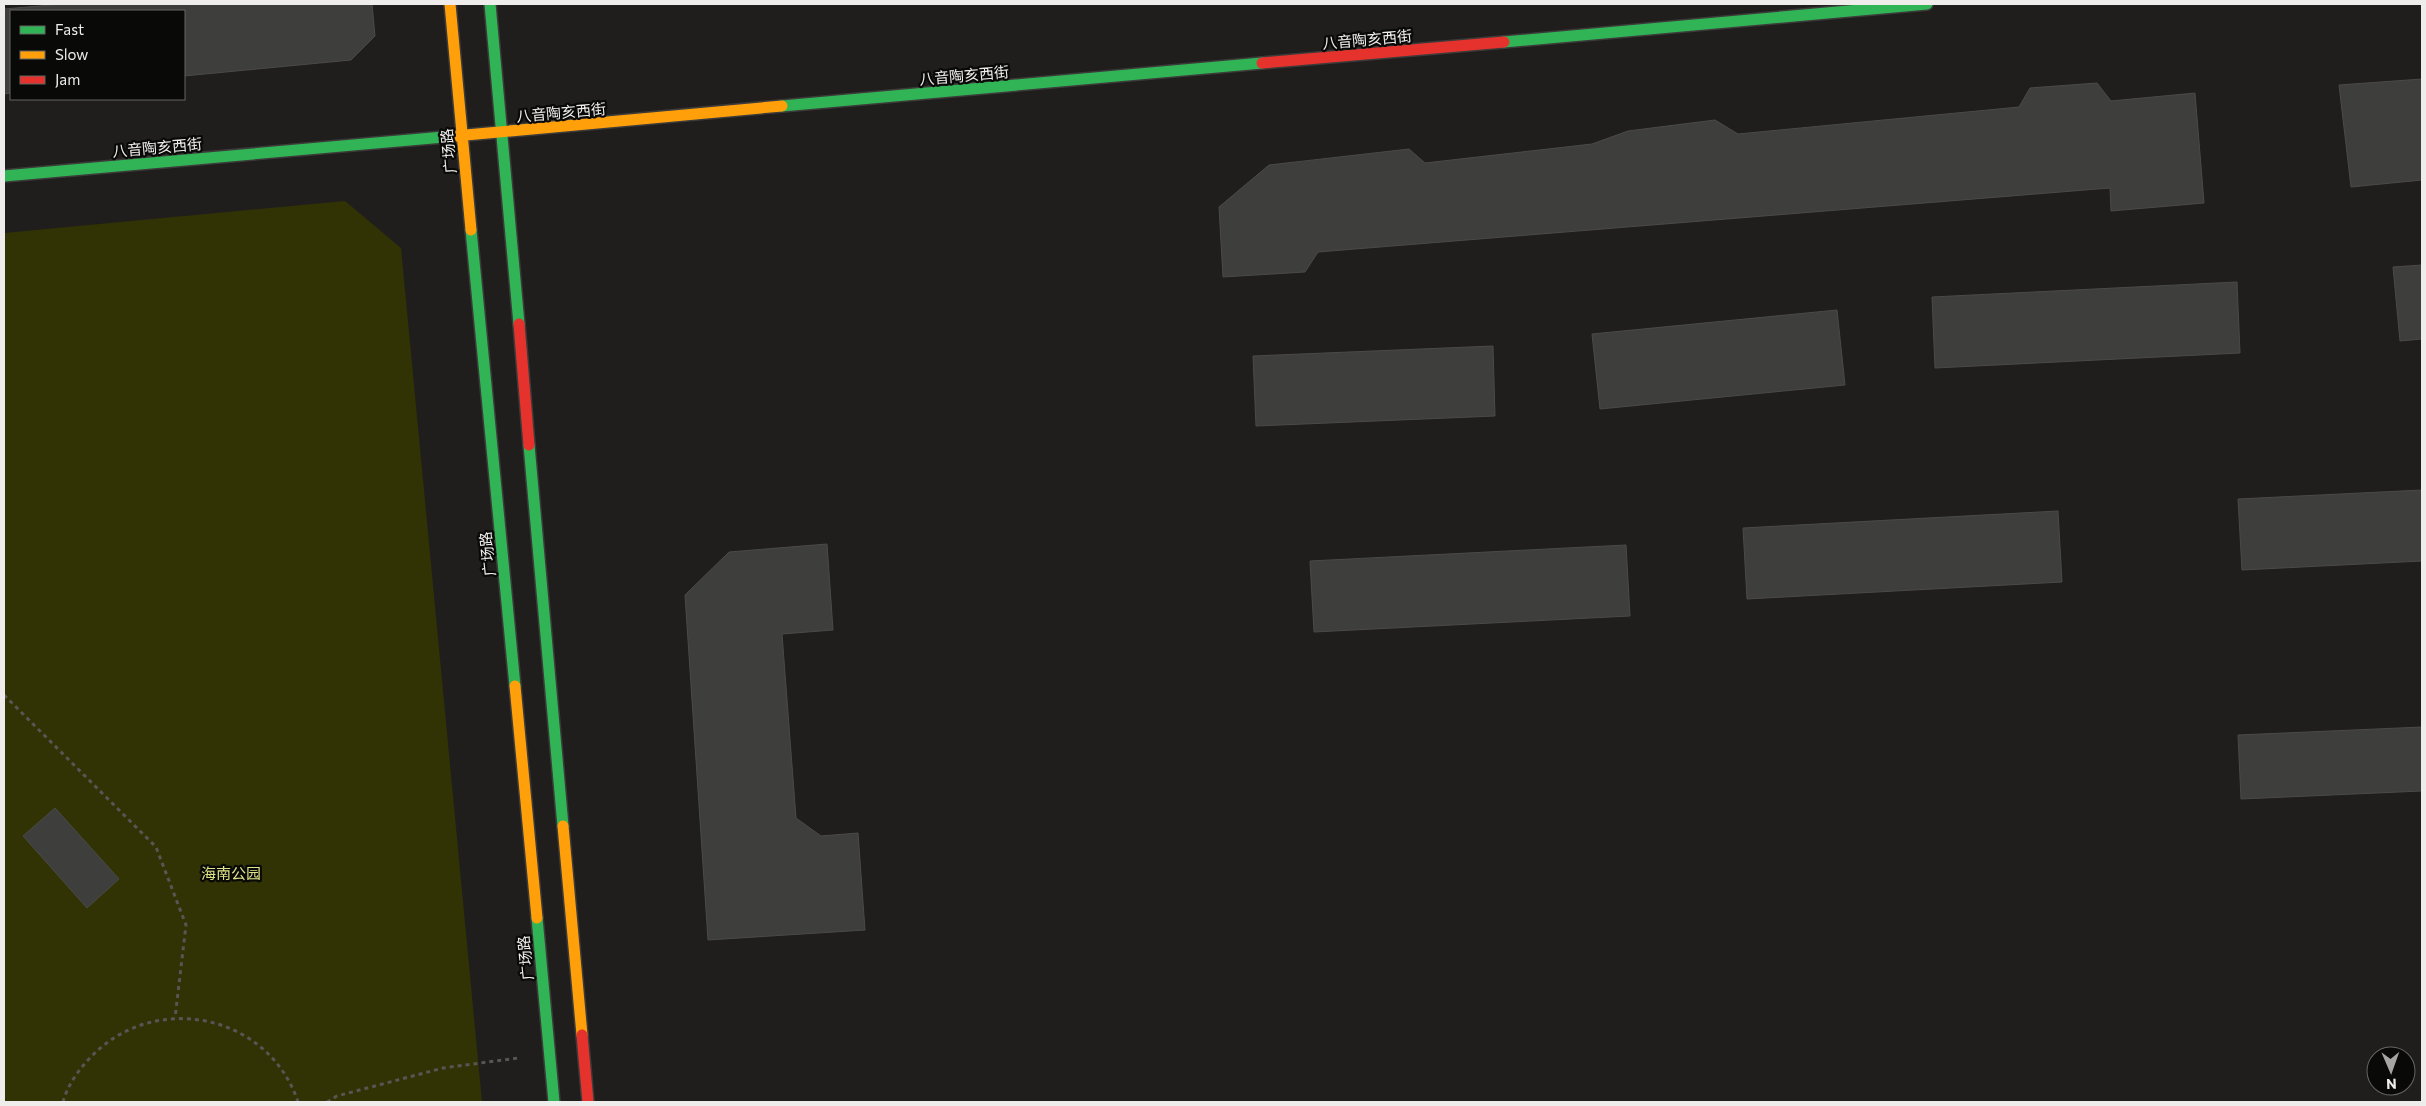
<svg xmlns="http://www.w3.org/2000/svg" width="2426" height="1106" font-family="Commissioner,'Noto Sans SC',sans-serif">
<rect width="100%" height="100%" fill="#1f1e1d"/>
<path fill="#313305" d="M345 201 401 248 482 1102H4V233Z"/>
<path fill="#3e3e3c" stroke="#4b4a49" d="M62 4H372L375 36 351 60 184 76V11H11V93L4 94V9Z
M2422 79V180L2351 187 2339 85Z
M2097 83 2111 101 2195 93 2204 203 2111 211 2110 188 1318 252 1305 272 1223 277 1219 207 1269 165 1409 149 1425 163 1592 144 1628 131 1715 120 1738 134 2019 107 2030 88Z
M2422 265V339L2400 341 2393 267Z
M2237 282 2240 353 1935 368 1932 297Z
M1837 310 1845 385 1600 409 1592 334Z
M1493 346 1495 416 1256 426 1253 356Z
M2422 490V561L2242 570 2238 499Z
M2058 511 2062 582 1747 599 1743 528Z
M827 544 833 630 782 634 796 818 821 836 858 833 865 930 708 940 685 595 729 552Z
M1626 545 1630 616 1314 632 1310 561Z
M2422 727V791L2241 799 2238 735Z
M55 808 119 879 87 908 23 836Z"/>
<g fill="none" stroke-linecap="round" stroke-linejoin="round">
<g stroke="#3c3b3a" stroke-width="14">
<path id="fast" d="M490 4 519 324
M1504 42 1927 4
M782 106 1262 63
M4 176 455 136
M471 230 515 686
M529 445 563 826
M537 918 554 1102"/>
</g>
<g stroke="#3c3b3a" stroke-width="14">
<path id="slow" d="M450 4 471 230
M455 136 782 106
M515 686 537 918
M563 826 582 1035"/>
</g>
<g stroke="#3c3b3a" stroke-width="14">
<path id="jam" d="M1262 63 1504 42
M519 324 529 445
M582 1035 588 1102"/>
</g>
<path stroke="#5a5454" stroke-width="3" stroke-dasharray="4 4" stroke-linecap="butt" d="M4 695 156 847 186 925 175 1018
M63 1102C67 1087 77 1072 88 1060 151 990 268 1012 298 1102
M327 1102 337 1096 443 1068 518 1058"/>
<use href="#fast" stroke="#30b455" stroke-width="11"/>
<use href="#slow" stroke="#ff9f0a" stroke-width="11"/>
<use href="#jam" stroke="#e5322d" stroke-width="11"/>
</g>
<g text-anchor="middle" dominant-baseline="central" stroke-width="4.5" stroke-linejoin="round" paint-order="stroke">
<g font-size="15" fill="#eeedec" stroke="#090908">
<text transform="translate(1367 39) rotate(-5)">八音陶亥西街</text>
<text transform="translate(964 75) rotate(-5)">八音陶亥西街</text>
<text transform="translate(561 112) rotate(-5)">八音陶亥西街</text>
<text transform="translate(157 147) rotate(-5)">八音陶亥西街</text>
<text transform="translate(448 151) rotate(-95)">广场路</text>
<text transform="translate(487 554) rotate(-96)">广场路</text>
<text transform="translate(525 958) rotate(-96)">广场路</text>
</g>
<g font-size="15" fill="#dfe486" stroke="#090908">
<text x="231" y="873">海南公园</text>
</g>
</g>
<rect width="2426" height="1106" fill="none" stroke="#eeedec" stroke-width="10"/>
<rect x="10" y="10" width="175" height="90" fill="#090908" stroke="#656463"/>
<rect x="20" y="26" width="25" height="8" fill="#30b455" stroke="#656463"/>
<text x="55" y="35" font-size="15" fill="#eeedec">Fast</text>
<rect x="20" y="51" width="25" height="8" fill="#ff9f0a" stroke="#656463"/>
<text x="55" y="60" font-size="15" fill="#eeedec">Slow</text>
<rect x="20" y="76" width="25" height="8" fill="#e5322d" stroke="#656463"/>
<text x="55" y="85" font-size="15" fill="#eeedec">Jam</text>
<g transform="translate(2391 1071) rotate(178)"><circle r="24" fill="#090908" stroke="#656463"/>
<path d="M0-4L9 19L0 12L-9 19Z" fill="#a6a5a4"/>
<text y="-8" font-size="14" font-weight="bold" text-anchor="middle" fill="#eeedec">N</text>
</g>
</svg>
